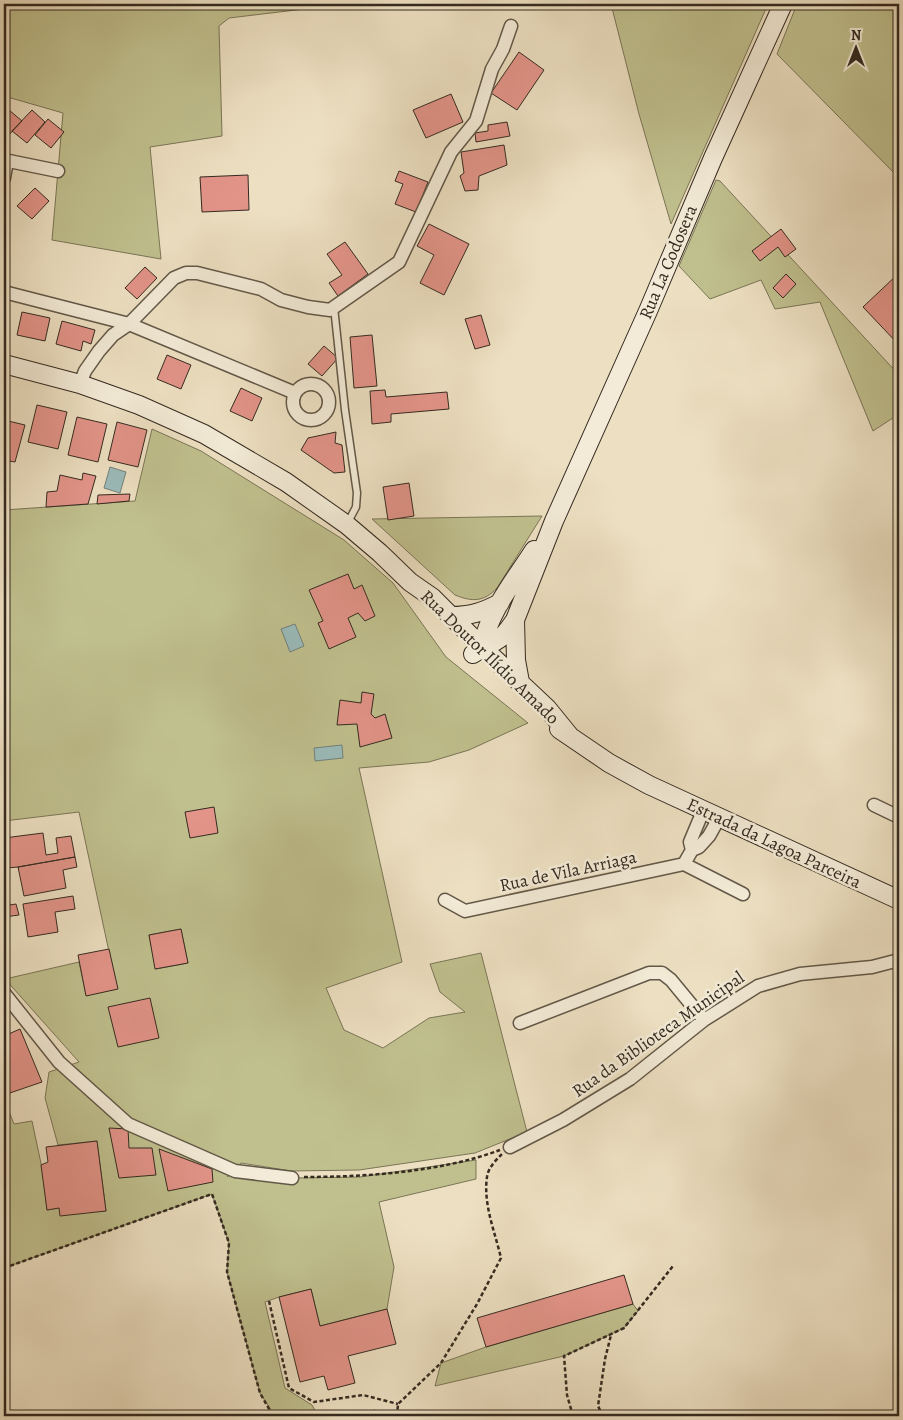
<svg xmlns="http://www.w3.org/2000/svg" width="903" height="1420" font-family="Alegreya,serif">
<rect width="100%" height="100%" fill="#ede0c2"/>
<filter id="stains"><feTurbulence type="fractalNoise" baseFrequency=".004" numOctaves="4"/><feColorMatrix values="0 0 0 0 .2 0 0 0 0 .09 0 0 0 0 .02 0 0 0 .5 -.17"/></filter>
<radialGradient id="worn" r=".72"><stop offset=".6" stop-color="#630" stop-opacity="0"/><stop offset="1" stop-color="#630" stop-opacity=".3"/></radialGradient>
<path fill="#c0c08e" stroke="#7a7557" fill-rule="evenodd" d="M4 4H346L229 18 219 26 222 136 150 147 161 259 52 240 63 113 4 96Z
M611 4H768L671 224 639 114Z
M797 4H899V178L777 54Z
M716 180 720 181 899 375V414L873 431 820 302 775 309 761 280 710 299 679 266Z
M152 429 201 451 344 540 393 583 446 657 528 723 469 750 429 762 359 768 402 962 326 988 344 1030 383 1048 429 1018 465 1012 440 992 430 964 481 953 527 1132 475 1153 359 1170 291 1171 241 1163 227 1177 235 1171 292 1178 360 1177 476 1160V1179L379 1202 394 1267 387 1309 320 1326 311 1289 279 1297 265 1302 285 1388 312 1405 318 1416H275L260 1393 227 1272 229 1243 212 1194 4 1268V1099L14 1124 32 1121 43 1173 47 1210 59 1208 106 1211 97 1141 58 1145 45 1098 49 1072 79 1062 5 979 79 962 86 995 117 989 79 812 4 821V510L135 501ZM181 929 188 963 156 969 149 935Z
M542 516 497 588C484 602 472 602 455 595L372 519Z
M633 1304 638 1311 624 1328 564 1356 435 1386 441 1363 486 1347Z"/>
<path fill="#9bbbba" stroke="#72817c" d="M110 467 126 472 120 493 104 488Z
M295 624 304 646 290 652 281 629Z
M342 745 343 758 315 761 314 748Z"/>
<path fill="#e39489" stroke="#342a20" d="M519 52 544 70 517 110 491 93Z
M451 94 463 122 426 138 413 110Z
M9 110 22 121 5 139 4 138V116Z
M32 110 45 122 27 143 12 131Z
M48 119 64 132 51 148 35 135Z
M507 122 510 136 476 142 475 133 488 131V125Z
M504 145 507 165 479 176 478 190 465 191 460 176 464 173 461 152Z
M399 171 428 182 416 212 395 204 403 184 395 181Z
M248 175 249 210 202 212 200 177Z
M35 188 49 201 32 219 17 206Z
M429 224 469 244 444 295 420 283 434 255 417 246Z
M781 229 796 249 785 257 778 247 760 261 752 251Z
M345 242 368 274 338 296 329 283 342 275 327 254Z
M145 267 157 278 137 299 125 288Z
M899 273V345L863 307Z
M786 274 796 284 783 298 773 288Z
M22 312 50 318 45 341 17 335Z
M481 315 490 345 475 349 465 319Z
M62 321 95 330 91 344 83 341 81 351 56 344Z
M372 335 377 386 354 388 350 337Z
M324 346 338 358 322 376 308 364Z
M167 355 191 365 181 389 157 379Z
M241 388 262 398 252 421 230 411Z
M385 390 386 397 447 392 449 409 391 414V422L372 424 370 391Z
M37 405 67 412 58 449 28 442Z
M77 417 107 424 98 462 68 455Z
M4 420 25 425 15 462 4 460Z
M117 422 147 430 138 467 108 460Z
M336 432 335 443 342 445 345 472 334 473 301 450 308 438Z
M83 473 96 476 88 504 46 507 47 492 57 491 60 475 82 480Z
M409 483 414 516 388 520 383 487Z
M130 494 129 501 97 504 98 495Z
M348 574 354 589 362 585 375 616 365 621 358 613 348 618 356 637 329 649 318 623 323 621 309 590Z
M362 692 374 694 371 714 375 718 385 714 392 738 360 747 357 724 337 725 340 700 361 703Z
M214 807 218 833 190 838 185 812Z
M43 833 46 855 58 853 56 838 71 836 75 857 18 867 6 868 4 838Z
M75 857 77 867 63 870 66 888 24 896 18 867Z
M73 896 75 909 55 912 58 932 28 937 23 904Z
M4 897H8L10 905 16 904 19 915 4 917Z
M181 929 188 963 155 969 149 935Z
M109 949 118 989 86 996 78 955Z
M150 998 159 1038 118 1047 108 1007Z
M20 1029 42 1082 4 1095V1080L8 1078 4 1066V1036Z
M109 1128 128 1129 129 1148H152L156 1175 119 1178Z
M97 1141 106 1211 60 1216 59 1208 47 1210 41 1165 48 1162 46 1147Z
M159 1149 212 1169 213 1182 168 1191Z
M624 1275 633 1304 486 1347 477 1318Z
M311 1289 320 1326 387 1309 396 1344 348 1356 355 1383 328 1390 324 1376 300 1382 279 1297Z
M375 1410 377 1416H350Z"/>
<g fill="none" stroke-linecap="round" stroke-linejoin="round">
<g stroke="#625848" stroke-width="9">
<path id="lane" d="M334 307 345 410 357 493 356 507 347 524"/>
</g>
<g stroke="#625848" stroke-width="15">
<path id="street" d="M4 160 58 171
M4 178 7 161
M4 292 129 324 295 393
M80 384 85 371 99 351 113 335 129 324 174 278 186 273H197L261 289 281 300 308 307 330 310 399 262 451 152 476 121 492 69 503 49 511 26
M293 402a18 18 0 1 1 36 0a18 18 0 1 1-36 0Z
M874 805 899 817
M692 850 690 842 703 811
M684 864 743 894
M445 900 465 911 684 864 692 850 699 847 709 836 719 818
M4 993 59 1062 128 1124 235 1171 292 1178
M520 1023 649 973H662L671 980 704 1020
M510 1147 563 1120 630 1079 704 1020 758 986 800 974 872 967 899 960"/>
</g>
<g stroke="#342a20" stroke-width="20">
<path id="secondary" d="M4 364 80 384 139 405 204 434 286 482 347 525 380 553 410 582 433 598 482 647 547 708 569 735
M451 616C470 616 483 612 500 603
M515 620 516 660 520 682
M482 647C489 611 515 580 534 550
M473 654C481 648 490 645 499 639 506 634 510 627 515 620L554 521 648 311 713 158 783 4
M559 729 609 763 649 785 899 900"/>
</g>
<path stroke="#342a20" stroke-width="2.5" stroke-dasharray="4 2.5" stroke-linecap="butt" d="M304 1177C366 1177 441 1172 500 1150
M4 1268 212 1194 229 1243 227 1272 260 1393 273 1416
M269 1301 289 1388 314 1402 363 1395 398 1404
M397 1416 398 1404 441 1363 477 1304 501 1258C495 1232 483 1204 487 1177 488 1168 496 1160 502 1154
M573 1416 567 1395 564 1356 624 1328 673 1266
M603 1416 598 1406 605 1359 611 1335"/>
<use href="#lane" stroke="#f3ebd7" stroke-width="6"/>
<use href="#street" stroke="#f3ebd7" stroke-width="12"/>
<use href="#secondary" stroke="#f3ebd7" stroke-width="18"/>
</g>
<g text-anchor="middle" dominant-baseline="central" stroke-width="5" stroke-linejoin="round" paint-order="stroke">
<g font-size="18" fill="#342a20" stroke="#f3ebd7">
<text transform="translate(668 262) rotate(-67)">Rua La Codosera</text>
<text transform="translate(490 657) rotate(44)">Rua Doutor Ilídio Amado</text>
<text transform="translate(774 843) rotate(25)">Estrada da Lagoa Parceira</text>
<text transform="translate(568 871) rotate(-12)">Rua de Vila Arriaga</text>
<text transform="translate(658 1034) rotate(-35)">Rua da Biblioteca Municipal</text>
</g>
</g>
<rect width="903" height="1420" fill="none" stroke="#ede0c2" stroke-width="20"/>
<rect x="5" y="5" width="893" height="1410" fill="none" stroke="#342a20" stroke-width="2.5"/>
<rect x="10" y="10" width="883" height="1400" fill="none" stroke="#342a20"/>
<g transform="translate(856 48)" stroke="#f3ebd7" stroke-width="4" paint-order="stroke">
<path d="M0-4L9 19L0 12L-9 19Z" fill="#342a20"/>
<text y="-8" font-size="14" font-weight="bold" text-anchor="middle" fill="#342a20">N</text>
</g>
<rect width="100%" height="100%" filter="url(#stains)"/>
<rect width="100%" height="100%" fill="url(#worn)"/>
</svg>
